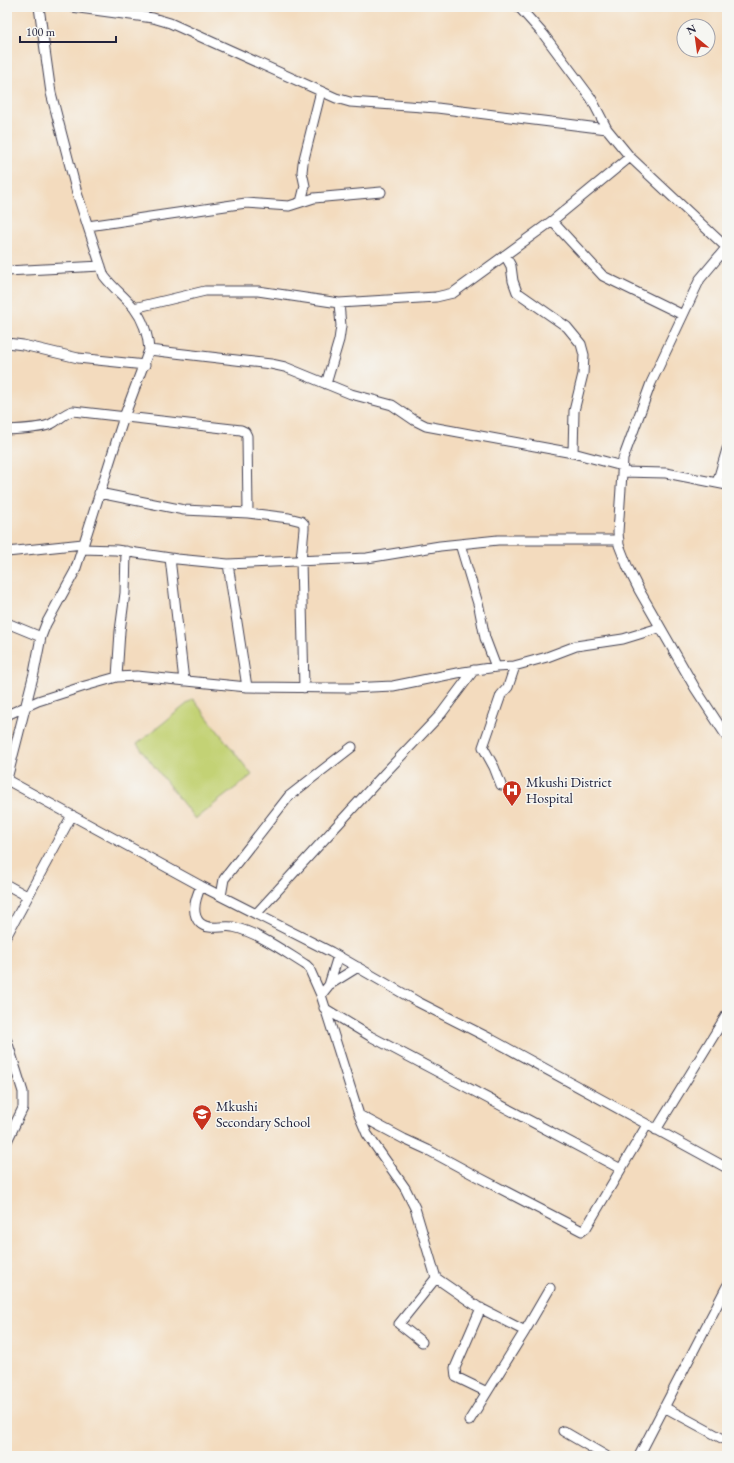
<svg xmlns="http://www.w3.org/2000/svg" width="734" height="1463" font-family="'EB Garamond',serif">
<rect width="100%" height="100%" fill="#f6f6f2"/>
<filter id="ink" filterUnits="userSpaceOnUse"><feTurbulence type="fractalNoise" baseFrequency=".025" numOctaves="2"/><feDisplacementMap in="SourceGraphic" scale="8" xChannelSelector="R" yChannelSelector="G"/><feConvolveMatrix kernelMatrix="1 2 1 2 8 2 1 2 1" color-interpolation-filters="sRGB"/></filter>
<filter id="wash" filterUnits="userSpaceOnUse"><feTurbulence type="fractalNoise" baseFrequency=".012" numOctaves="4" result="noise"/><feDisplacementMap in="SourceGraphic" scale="16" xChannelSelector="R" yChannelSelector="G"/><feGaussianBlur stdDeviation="0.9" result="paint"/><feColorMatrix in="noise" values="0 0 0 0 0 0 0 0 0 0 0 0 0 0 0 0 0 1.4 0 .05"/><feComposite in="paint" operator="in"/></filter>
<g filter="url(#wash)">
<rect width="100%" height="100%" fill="#f3dbbe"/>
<path fill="#c3d275" stroke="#727a58" d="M193 699 252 775 195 819 137 744Z"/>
</g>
<g filter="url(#ink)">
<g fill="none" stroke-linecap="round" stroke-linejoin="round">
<g stroke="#413e4f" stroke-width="11">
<path id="minor" d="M72 7 153 18 170 23 336 98 350 102 437 108 607 129
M519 7 544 35 591 98 607 129 630 157 727 248
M301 202 305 186 302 172 303 163 321 91
M552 221 603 276 683 315
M88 226 246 203 289 206 314 198 381 192
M726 248 700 279 651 383 623 459 618 532 619 545 628 568 639 590 695 688 727 737
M505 255 511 266 513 281 517 292 567 327 581 344 584 355 583 374 574 411 573 453
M7 271 101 266
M134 308 205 291H258L339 303 436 297 453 293 552 221 630 157
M7 343 23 345 78 358 145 365
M149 350 271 364 285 367 351 394 392 405 414 420 426 426 573 453 622 466
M326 384 339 340 341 326 339 303
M7 430C19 429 40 429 51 424 59 420 64 413 73 411L241 430 245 432 247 436 248 513
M622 472 666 473 727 485
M717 483 727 449
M99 493 184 510 248 513 289 518 301 521 304 524V529L301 560 304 688
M460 544 479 607 485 638 496 667
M82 549 116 550 177 559 228 564 367 558 440 546 498 540H619
M7 552 83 544
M170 558 184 681
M228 564 247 687
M7 623 41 637
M117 677 120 631 125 593 126 551
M7 715 38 701 85 686 117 677 137 676 247 687 350 688 393 686 457 673 496 667 514 666 547 657 576 646 623 639 659 628
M7 779 34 673 41 637 46 624 75 571 124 417 149 350C148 335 144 321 134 308 125 297 113 288 104 276L77 193 51 93 39 7
M7 780 201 886 331 952 418 1002 489 1038 727 1168
M501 785 494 767 483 747 501 695 508 687 515 666
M7 885 27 896
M201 886C196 897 190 913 200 923 208 931 223 925 233 927 259 933 283 951 306 965L309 968 321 995 359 1115 367 1134 405 1188 415 1208 436 1278 478 1307 525 1331
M221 896 224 879 289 796 352 747
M256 914 385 773 441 714 474 670
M7 935 72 815
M329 985 338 956
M321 995 329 985 358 967
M324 1008 370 1036 621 1169
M7 1041 23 1092V1108L7 1141
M359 1115 404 1139 428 1150 476 1176 582 1231 586 1228 647 1125
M656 1130 727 1014
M481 1308 455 1368 456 1377 487 1392
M422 1342 399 1324 436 1278
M664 1407 727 1441
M469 1421 525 1331 550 1288
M563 1431 606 1456
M639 1456 727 1286"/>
</g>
<use href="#minor" stroke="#fff" stroke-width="9"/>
</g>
</g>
<defs>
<g id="hospital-pin" transform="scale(1)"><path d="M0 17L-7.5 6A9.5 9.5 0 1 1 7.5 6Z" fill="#c8321e" stroke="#f6f6f2"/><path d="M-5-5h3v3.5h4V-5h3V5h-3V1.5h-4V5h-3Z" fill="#fff"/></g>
<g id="school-pin" transform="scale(1)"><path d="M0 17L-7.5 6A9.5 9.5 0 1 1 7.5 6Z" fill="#c8321e" stroke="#f6f6f2"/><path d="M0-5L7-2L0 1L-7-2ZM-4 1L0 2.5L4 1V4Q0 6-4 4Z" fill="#fff"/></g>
</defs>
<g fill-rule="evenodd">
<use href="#hospital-pin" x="512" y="790"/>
<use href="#school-pin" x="202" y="1114"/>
</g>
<g text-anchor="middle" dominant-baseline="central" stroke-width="3" stroke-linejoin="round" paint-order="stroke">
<g font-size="14" fill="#22223b" stroke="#f6f6f2" text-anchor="start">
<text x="526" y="782">Mkushi District<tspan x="526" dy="16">Hospital</tspan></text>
<text x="216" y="1106">Mkushi<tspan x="216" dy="16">Secondary School</tspan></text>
</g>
</g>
<rect width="734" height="1463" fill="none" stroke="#f6f6f2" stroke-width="24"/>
<g transform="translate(696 38) rotate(331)"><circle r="19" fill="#f6f6f2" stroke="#a1a1a9"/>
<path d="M0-3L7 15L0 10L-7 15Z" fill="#c8321e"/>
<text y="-6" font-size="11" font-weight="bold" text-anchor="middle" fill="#22223b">N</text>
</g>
<path d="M20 36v6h96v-6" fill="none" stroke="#22223b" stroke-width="2"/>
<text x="26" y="36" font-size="12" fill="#22223b" stroke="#f6f6f2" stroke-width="3" paint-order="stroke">100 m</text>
</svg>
